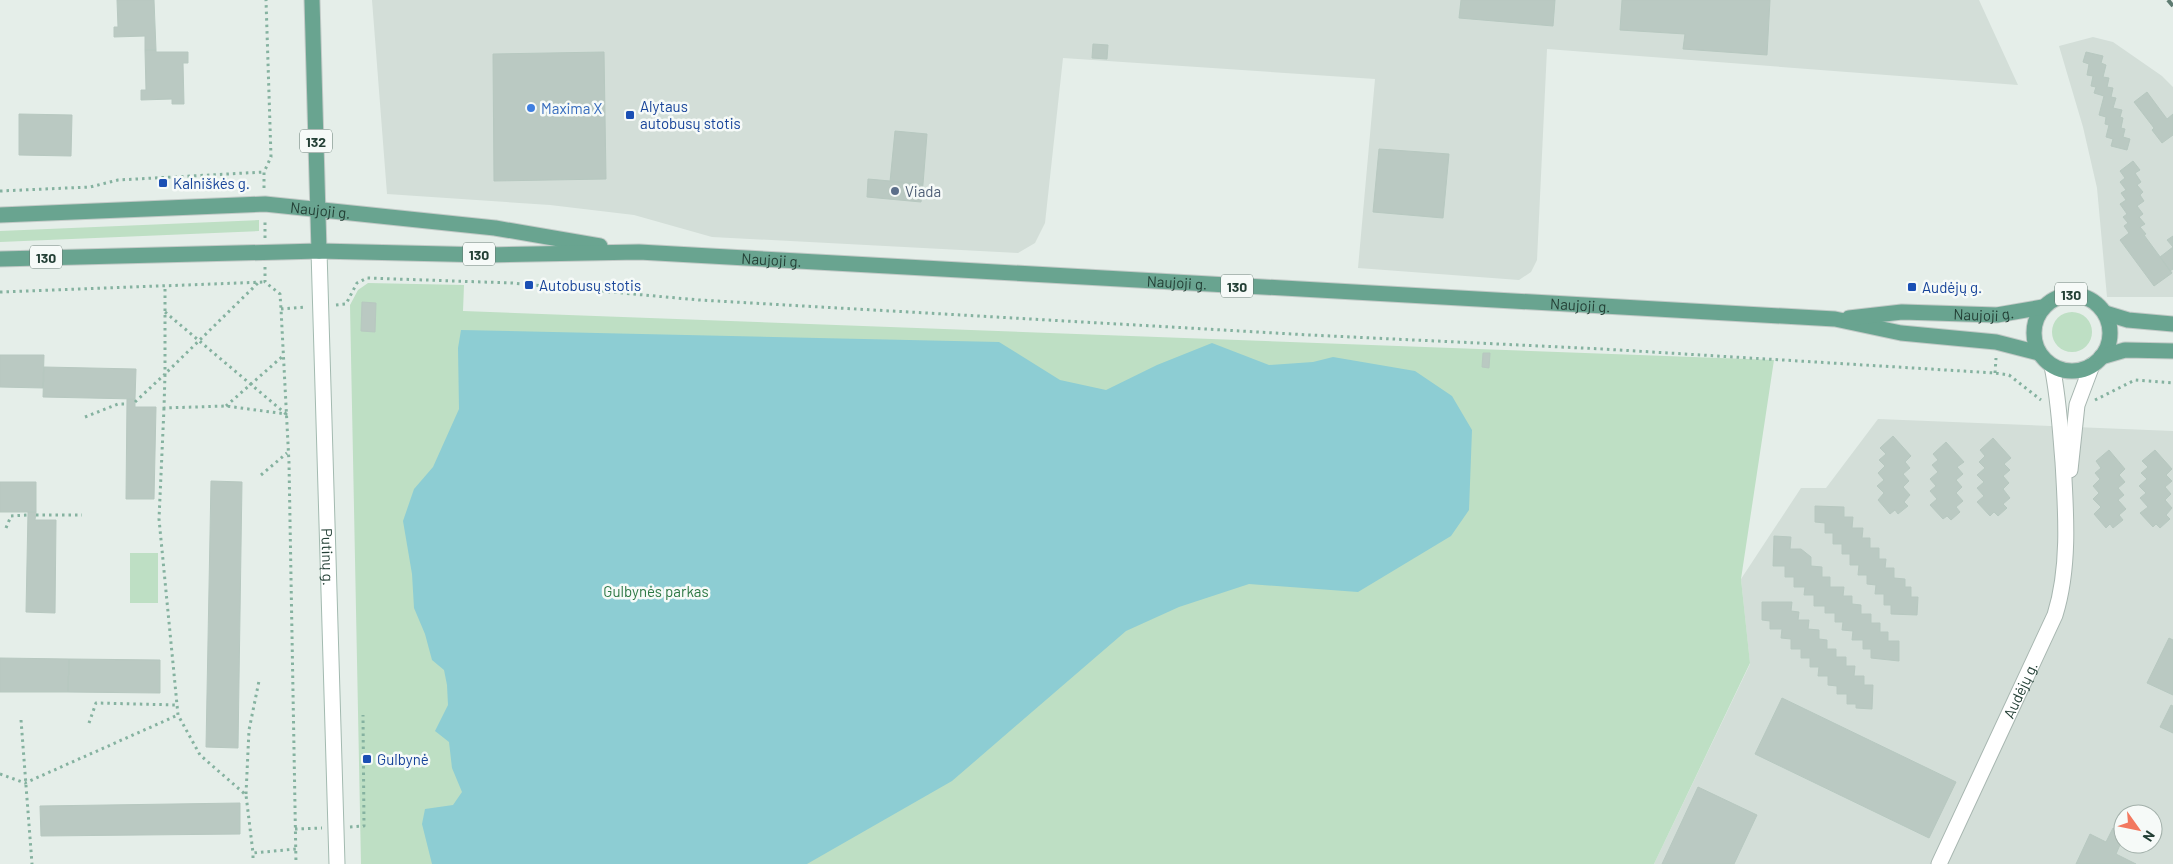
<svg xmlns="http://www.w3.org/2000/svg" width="2173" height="864" font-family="Barlow,sans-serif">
<rect width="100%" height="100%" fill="#e5eee9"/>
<path fill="#d3ded8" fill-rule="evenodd" d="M372 0H1979L2018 85 1547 49 1537 260 1531 272 1519 280 1358 268 1375 79 1063 58 1045 223 1035 243 1018 253 712 237 634 215 550 205 387 194Z
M2093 37 2113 42 2162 76 2173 87V297H2107L2097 188 2083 127 2059 46Z
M1878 419 2173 431V864H1654L1750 664 1741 579 1801 488H1826ZM2123 814H2153V844H2123Z"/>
<path fill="#bedfc4" d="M259 220V231L0 242V231Z
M368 283 464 285 463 311 1774 360 1741 579 1750 663 1654 864H361L350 305 358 290Z
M2052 332a20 20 0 1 1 40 0a20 20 0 1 1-40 0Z
M130 553H158V603H130Z"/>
<path fill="#8dcdd3" d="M461 330 999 342 1060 380 1106 390 1157 365 1212 343 1269 365 1313 362 1333 357 1415 371 1452 396 1472 430 1469 510 1451 536 1358 592 1249 584 1179 607 1126 631 952 781 807 864H432L422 824 425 809 453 805 462 792 452 768 449 742 435 731 448 705 447 685 444 670 432 660 425 634 414 608 412 574 403 521 414 489 433 467 459 409 458 348Z"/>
<path fill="#bac9c2" stroke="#b7c8c0" d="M117 0H154L156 50H145V36L114 37V27H118Z
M1461 0H1555L1553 26 1459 18Z
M1622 0H1770L1767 55 1683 49 1685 34 1620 30Z
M1093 44 1108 45 1107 59 1092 58Z
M145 50H156V52H188V63H183L184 104H172V99L141 100V90H146Z
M604 52 606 179 494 181 493 54Z
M2086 52 2103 56 2101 63 2106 65 2103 77 2109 78 2107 87 2113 88 2111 97 2116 98 2113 108 2122 110 2120 117 2123 118 2121 128 2125 129 2123 137 2130 139 2127 150 2111 146 2113 139 2106 137 2109 125 2105 124 2106 117 2099 115 2104 96 2094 93 2096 87 2091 86 2093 76 2087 75 2089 64 2083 62Z
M2147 92 2167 119 2173 114V135L2162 143 2152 130 2154 128 2134 102Z
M19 114 72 115 71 156 19 155Z
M895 131 927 134 923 184 890 182Z
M1379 149 1449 154 1443 218 1373 212Z
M2133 161 2140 170 2135 173 2141 182 2137 185 2143 192 2140 195 2144 201 2137 206 2143 214 2139 217 2145 224 2140 227 2146 234 2144 235 2172 273 2154 286 2120 240 2129 233 2124 226 2128 223 2123 217 2127 214 2120 204 2126 200 2121 193 2126 190 2120 182 2125 178 2120 171Z
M868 179 923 184 921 202 867 197Z
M2173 236V269L2170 271 2160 257 2173 247 2167 240Z
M362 302 376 303 375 332 361 331Z
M1483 353H1490L1489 368 1482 367Z
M0 355H44L43 388 0 387Z
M44 367 136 369 135 399 43 397Z
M127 399H135V407H156L154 499H126Z
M1893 436 1911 456 1905 462 1910 468 1903 474 1909 481 1903 487 1910 495 1904 502 1908 506 1898 514 1895 510 1890 514 1878 500 1884 493 1877 486 1884 480 1878 473 1885 466 1879 460 1886 454 1880 448Z
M1993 438 2011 458 2004 464 2010 470 2003 476 2009 483 2003 489 2010 498 2003 504 2007 508 1998 516 1994 512 1990 516 1977 502 1984 496 1977 488 1984 482 1977 475 1985 468 1979 462 1985 456 1980 450Z
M1946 442 1964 462 1957 467 1963 474 1956 480 1962 487 1956 493 1963 501 1956 507 1960 512 1951 520 1947 516 1943 519 1930 505 1937 499 1930 491 1936 486 1930 479 1938 472 1932 465 1938 460 1933 454Z
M2109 450 2125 469 2119 475 2125 482 2118 488 2124 495 2118 500 2126 509 2119 515 2123 520 2113 528 2110 524 2106 528 2094 514 2101 507 2093 499 2099 493 2093 486 2100 479 2095 473 2101 468 2096 461Z
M2155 450 2172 469 2166 475 2172 481 2165 487 2171 494 2165 500 2172 508 2166 515 2170 519 2160 528 2156 524 2153 527 2140 513 2148 507 2140 498 2146 493 2139 486 2147 479 2141 473 2148 467 2142 461Z
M211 481 242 482 238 748 206 747Z
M0 482H36V512H0Z
M1815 506 1844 507V517H1853L1852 528H1863L1862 538H1870V548H1879V559H1886L1885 568H1894V578L1905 579V587H1911V597H1918L1917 615 1891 614V605H1884V594H1875L1876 585 1867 584V575H1858L1859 565H1850V554H1842V544H1833V533H1825V523L1815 522Z
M28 512H36L35 520H56L55 613 26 612Z
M1774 536 1791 537 1790 549H1801L1811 557V566L1822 567V577H1830V587H1844L1843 596H1852V604L1861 605V614H1871V623H1880V632H1888V641H1899V661L1871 658V649H1863V640H1852L1853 631 1842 630 1843 622H1835V613H1825V606H1814V595H1804L1805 587H1794V577H1785V566H1773Z
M1762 602H1792L1791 611 1799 612 1798 620H1809L1808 629 1819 630V639L1827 640V649H1836V657H1846V666H1855L1854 676H1864V685H1873L1872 709 1856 708V704H1847V694H1837V686L1828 685V676H1818L1819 667H1810V658H1801V649H1791V639L1781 638 1782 629H1770V621L1762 620Z
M2169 638 2173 640V695L2147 683Z
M0 658 69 659 68 692H0Z
M69 659 160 660V693L68 692Z
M1782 698 1956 782 1929 838 1755 754Z
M2171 705 2173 706V733L2160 727Z
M1698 787 1757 815 1734 864H1662Z
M240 803V834L41 836 40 806Z
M2113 828 2123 833V838L2116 854 2136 864H2076L2090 834 2106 842Z"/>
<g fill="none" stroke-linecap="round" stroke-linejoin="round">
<g stroke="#a7b6b0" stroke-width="17">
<g id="street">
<path d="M2070 470 2077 405 2092 365"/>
<path id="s1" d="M1939 864 2055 615C2070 567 2066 512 2063 462 2060 428 2059 400 2052 366"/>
</g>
</g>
<g stroke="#a3bab0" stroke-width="17">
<g id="secondary">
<path id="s2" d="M319 251 337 864"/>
</g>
</g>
<g stroke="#c2cac7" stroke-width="17">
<g id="primary">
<path d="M312 0 319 251"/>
<path id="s3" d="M0 215 265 204 495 228 600 246"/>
<path id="s4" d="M0 259 319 251 488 255 639 252 1835 319 1901 333 1996 342 2039 353"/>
<circle cx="2072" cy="333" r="38"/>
<path d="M2105 313 2128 320 2173 324"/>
<path id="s5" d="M1849 318 1902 312 1997 315 2043 307"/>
<path d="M2101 357 2125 350 2173 351"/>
</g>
</g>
<path stroke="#85b2a0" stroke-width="3" stroke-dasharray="2.5 4" stroke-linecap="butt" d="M264 188V172L271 157 266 0
M0 191 90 187 118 180 264 172
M265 238V219
M265 267V282L280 294 281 309 289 463 296 864
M0 292 265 282
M336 305 346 304 357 283 367 278 512 283 699 300 1310 335 1603 349 1995 373 2009 375 2041 400
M281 309 305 307
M165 312 286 414 226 406 164 408 165 374 259 282
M1995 373 1996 358
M2095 400 2135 380 2173 383
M135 402 165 374V286
M226 406 283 356
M164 408 159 519 178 715 200 755 246 795 253 853
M85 417 118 404H127
M261 475 287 453
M36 515H82
M6 528 11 516 28 515
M21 720 32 864
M89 723 96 703 177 705
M0 774 25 783 178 715
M246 794 249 730 259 681
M350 827 364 826 363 715
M295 829 322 828
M253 858V853L296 849"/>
<use href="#street" stroke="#fff" stroke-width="15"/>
<use href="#secondary" stroke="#fff" stroke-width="15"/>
<use href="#primary" stroke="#69a490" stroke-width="15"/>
<path stroke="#5e7b71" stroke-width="4" stroke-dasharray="10 5" stroke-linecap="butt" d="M2168 0 2173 6"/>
</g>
<circle fill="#3f7fe0" stroke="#f6faf8" stroke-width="2" cx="531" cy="108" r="5"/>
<g fill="#1a4fb4" stroke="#f6faf8" stroke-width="2">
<rect x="625" y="110" width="10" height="10" rx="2.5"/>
<rect x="158" y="178" width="10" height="10" rx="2.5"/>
<rect x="524" y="280" width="10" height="10" rx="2.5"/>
<rect x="1907" y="282" width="10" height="10" rx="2.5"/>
<rect x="362" y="754" width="10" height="10" rx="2.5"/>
</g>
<circle fill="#5c6f8a" stroke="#f6faf8" stroke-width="2" cx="895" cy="191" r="5"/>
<g text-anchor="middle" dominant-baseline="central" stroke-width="5" stroke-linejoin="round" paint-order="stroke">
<g fill="#f6faf8" stroke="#637870" stroke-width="1">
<rect x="300" y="129.5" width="32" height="23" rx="4"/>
<rect x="463" y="242.5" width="32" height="23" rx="4"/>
<rect x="30" y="245.5" width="32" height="23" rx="4"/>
<rect x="1221" y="274.5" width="32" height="23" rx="4"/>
<rect x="2055" y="282.5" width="32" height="23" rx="4"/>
</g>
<g font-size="14" font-weight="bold" fill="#244036">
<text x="316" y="141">132</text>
<text x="479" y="254">130</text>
<text x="46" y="257">130</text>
<text x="1237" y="286">130</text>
<text x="2071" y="294">130</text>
</g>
<g font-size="15" fill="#164399" stroke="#f6faf8" text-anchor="start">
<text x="640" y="106">Alytaus<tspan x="640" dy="17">autobusų stotis</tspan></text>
<text x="173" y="183">Kalniškės g.</text>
<text x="539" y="285">Autobusų stotis</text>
<text x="1922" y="287">Audėjų g.</text>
<text x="377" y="759">Gulbynė</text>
</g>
<g font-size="15" fill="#366cbe" stroke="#f6faf8" text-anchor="start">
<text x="541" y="108">Maxima X</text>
</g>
<g font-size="15" fill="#4e5e75" stroke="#f6faf8" text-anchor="start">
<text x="905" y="191">Viada</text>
</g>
<g font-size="15" fill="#244036" stroke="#f6faf8">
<text stroke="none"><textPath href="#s3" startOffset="321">Naujoji g.</textPath></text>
<text stroke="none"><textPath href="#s4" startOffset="772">Naujoji g.</textPath></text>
<text stroke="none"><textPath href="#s4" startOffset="1178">Naujoji g.</textPath></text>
<text stroke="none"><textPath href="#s4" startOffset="1582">Naujoji g.</textPath></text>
<text stroke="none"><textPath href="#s5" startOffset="135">Naujoji g.</textPath></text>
<text stroke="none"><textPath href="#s2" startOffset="306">Putinų g.</textPath></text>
<text stroke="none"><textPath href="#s1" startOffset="192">Audėjų g.</textPath></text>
</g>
<g font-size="15" fill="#2d7844" stroke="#f6faf8">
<text x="656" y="591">Gulbynės parkas</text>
</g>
</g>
<g transform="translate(2138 829) rotate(123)"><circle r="24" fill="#f6faf8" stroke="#a2b0aa"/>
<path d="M0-4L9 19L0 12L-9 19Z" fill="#f2785f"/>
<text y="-8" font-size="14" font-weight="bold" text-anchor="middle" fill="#244036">N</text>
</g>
</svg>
